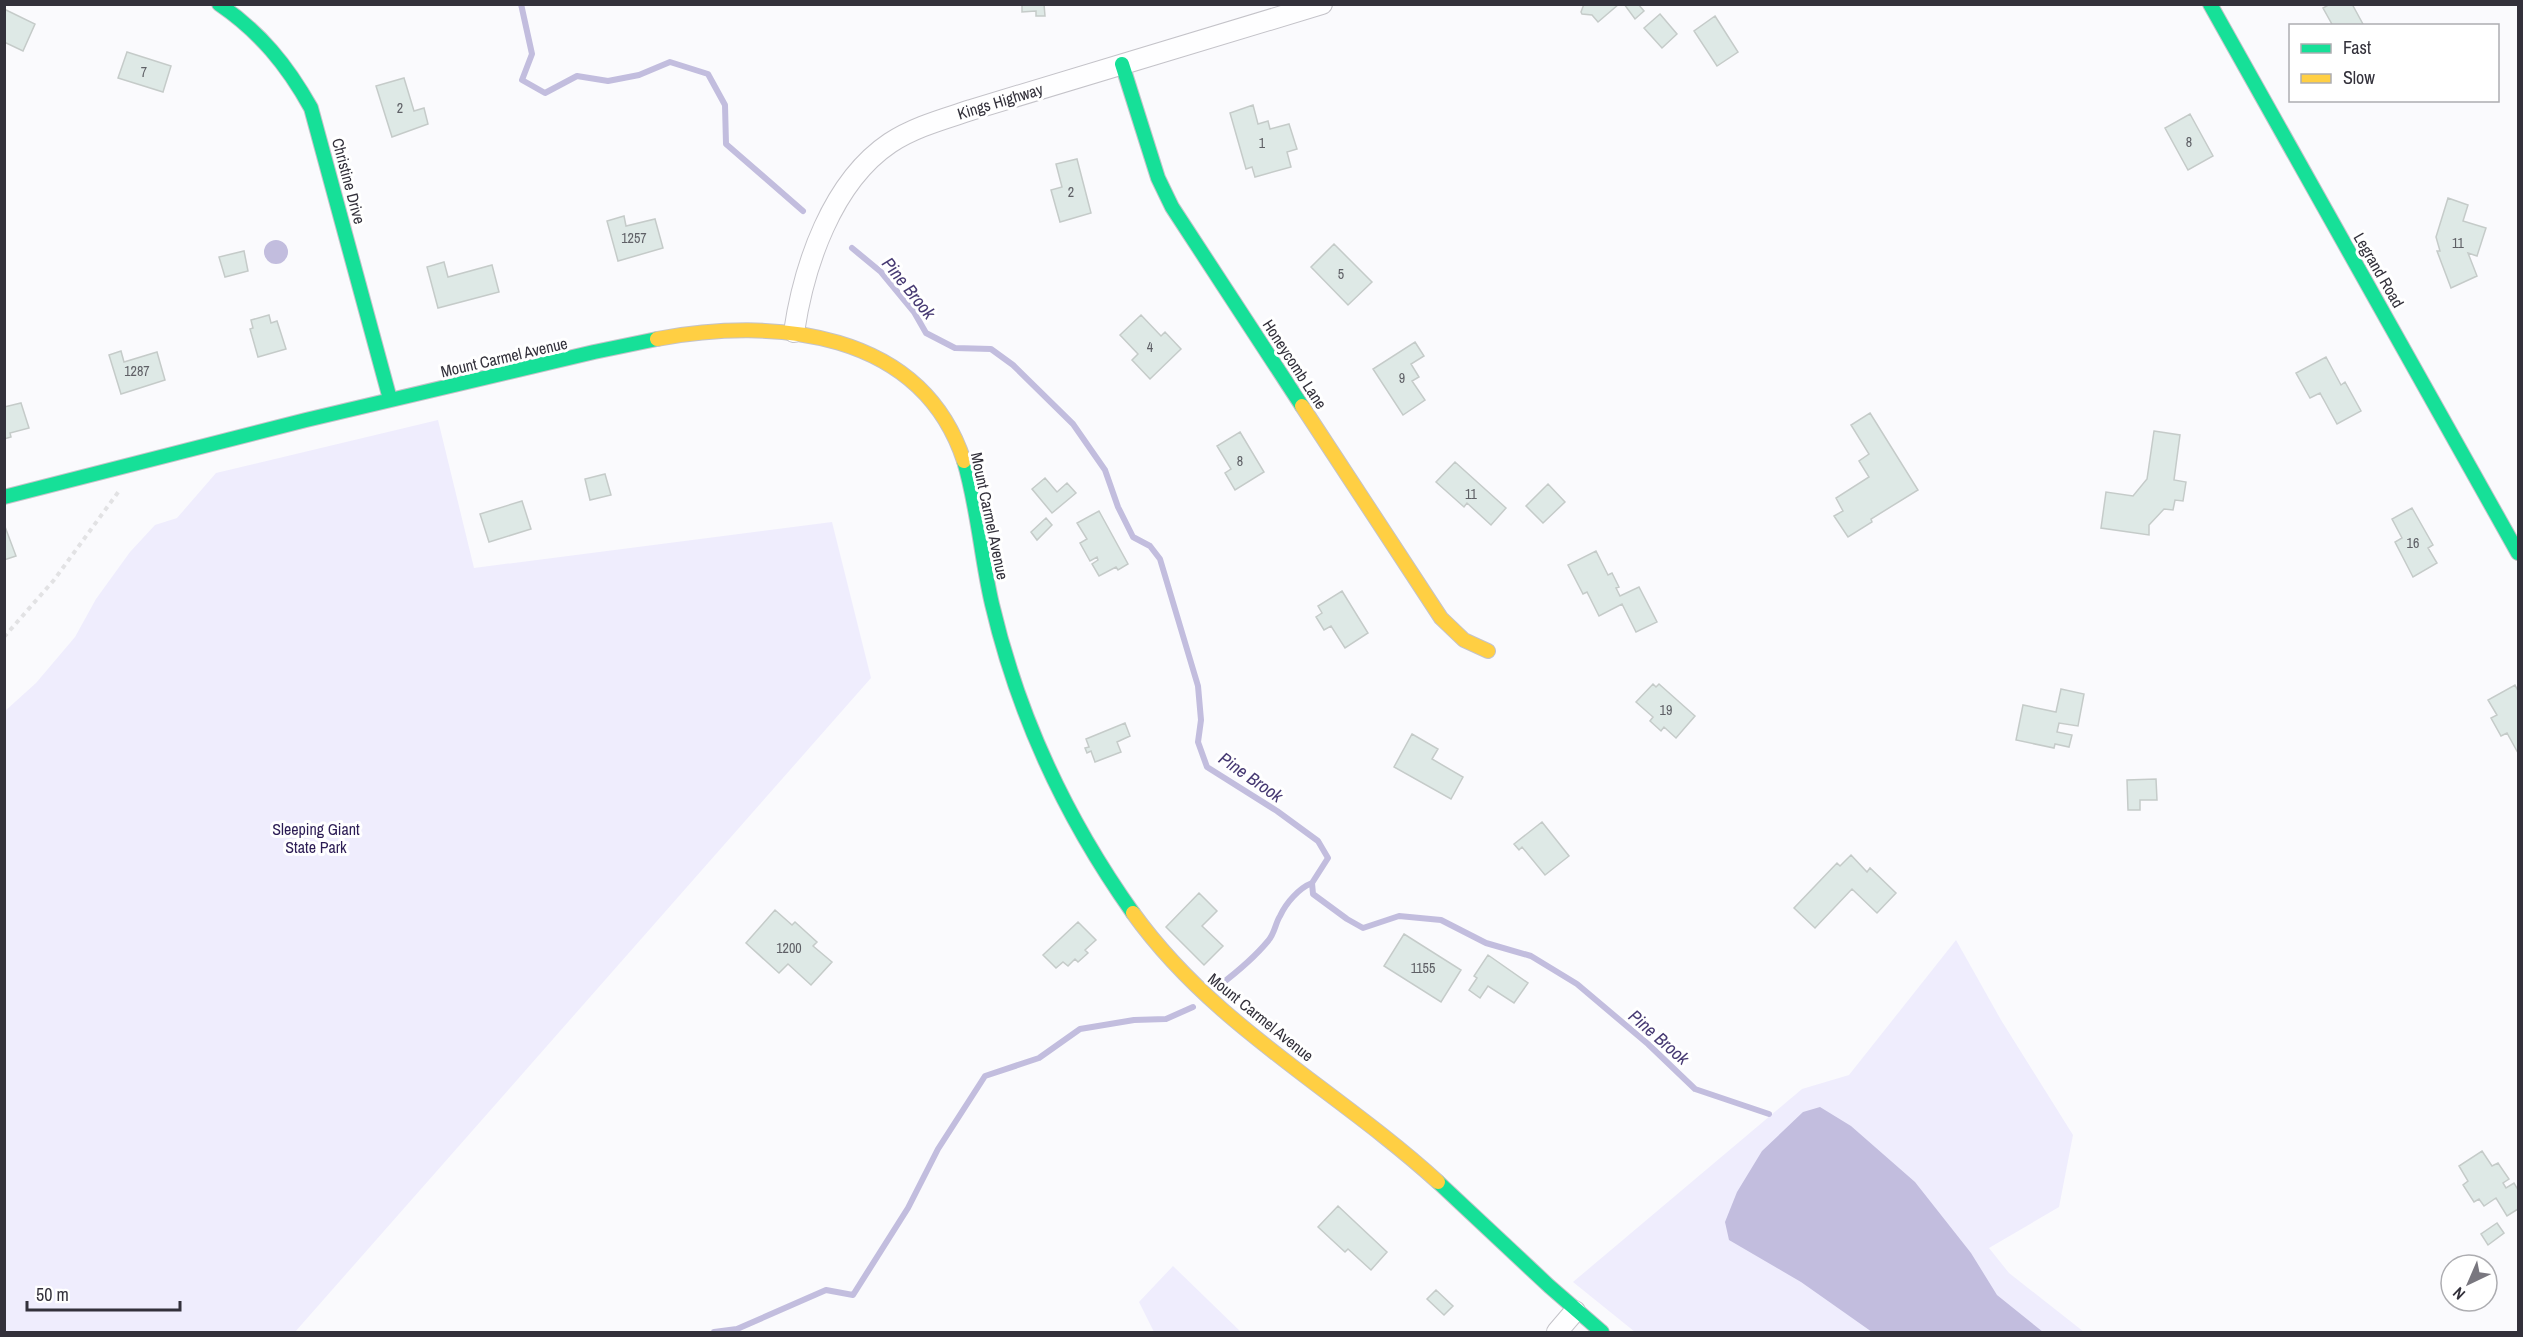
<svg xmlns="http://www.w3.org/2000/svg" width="2523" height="1337" font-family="'Archivo Narrow',sans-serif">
<rect width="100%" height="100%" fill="#fafafd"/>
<path fill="#efedfd" d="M438 420 474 568 832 522 871 678 295 1332H5V711L36 683 75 637 96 599 130 552 155 525 177 518 216 473Z
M1956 940 2001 1020 2073 1135 2059 1207 1989 1248 2009 1273 2084 1332H1635L1573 1282 1802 1089 1849 1075Z
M1173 1266 1241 1332H1154L1139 1302Z"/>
<path fill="#c2bdde" d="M264 252a12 12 0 1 1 24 0a12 12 0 1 1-24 0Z
M1820 1107 1851 1126 1915 1182 1971 1253 1997 1295 2043 1332H1872L1801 1282 1729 1240 1725 1222 1737 1192 1762 1151 1803 1112Z"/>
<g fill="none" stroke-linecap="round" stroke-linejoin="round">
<path stroke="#c2bdde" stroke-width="6" d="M521 4 532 54 522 80 545 93 577 76 608 81 639 75 670 62 708 74 725 105 726 144 803 211
M852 248 881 272 914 312 926 333 955 348 991 349 1013 365 1073 424 1105 470 1118 507 1133 537 1150 546 1160 559 1198 686 1201 720 1198 742 1207 767 1277 811 1318 841 1328 858 1312 883 1313 894 1347 919 1363 928 1399 916 1441 920 1486 943 1531 956 1577 984 1648 1044 1695 1089 1769 1114
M1220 985C1237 972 1254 958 1268 941 1275 933 1275 924 1280 916 1286 903 1299 888 1312 883
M714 1332 737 1329 826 1290 853 1295 908 1208 938 1149 985 1076 1039 1058 1080 1029 1134 1020 1166 1019 1193 1007"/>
</g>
<path fill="#dee9e6" stroke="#c5cbc9" stroke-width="1.5" d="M1022 4H1044L1045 16H1036V11L1022 12Z
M1584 4H1619L1598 22 1592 15 1582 14 1581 12Z
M1624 4H1638L1644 11 1635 19Z
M2330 4H2352L2364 26H2333L2323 8Z
M4 9 35 24 23 51 4 42Z
M1660 14 1677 34 1662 48 1644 28Z
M1715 16 1738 52 1717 66 1694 31Z
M127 52 171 66 163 92 118 78Z
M404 78 414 111 424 108 428 124 392 137 376 86Z
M1253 105 1258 124 1268 121 1270 129 1289 124 1297 149 1287 152 1291 167 1255 177 1252 167 1246 169 1230 113Z
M2190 114 2213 156 2188 170 2165 128Z
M1077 159 1091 213 1060 222 1051 190 1062 187 1056 164Z
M2448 198 2468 205 2463 221 2486 228 2477 256 2468 253 2477 276 2451 288 2437 251H2440L2436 237Z
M624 216 626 226 655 219 663 248 618 261 607 221Z
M1334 244 1372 282 1348 305 1311 267Z
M244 251 248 271 225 277 219 257Z
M444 262 448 277 492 265 499 292 438 308 427 267Z
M269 315 271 323 277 321 286 349 258 357 250 329 253 328 251 320Z
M1141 315 1161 336 1165 332 1181 349 1150 379 1132 360 1138 354 1120 335Z
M1415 342 1424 356 1411 364 1419 377 1412 381 1425 400 1403 415 1373 369Z
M121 351 124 362 157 352 165 380 121 394 109 355Z
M2326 357 2341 385 2345 382 2361 411 2337 424 2320 393 2310 398 2296 373Z
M21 403 29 428 10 433 11 437 4 439V407Z
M1870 413 1918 490 1871 519 1872 522 1848 537 1834 516 1843 511 1836 498 1869 477 1859 461 1869 454 1851 425Z
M2154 431 2180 435 2174 480 2186 482 2183 501 2175 500 2173 510 2164 509 2149 525V535L2101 528 2106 492 2133 496 2147 479Z
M1240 432 1264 472 1235 490 1225 473 1231 469 1217 446Z
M1455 462 1506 508 1491 525 1467 503 1464 507 1436 482Z
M605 474 611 495 590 500 585 479Z
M1045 478 1057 492 1067 483 1076 493 1052 513 1032 489Z
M1548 484 1565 502 1543 523 1526 506Z
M522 501 531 529 489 542 480 514Z
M2412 508 2433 545 2428 548 2437 563 2413 577 2395 542 2402 538 2392 519Z
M1099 511 1128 564 1118 570 1116 567 1099 576 1092 564 1098 560 1097 557 1090 561 1080 543 1087 539 1077 523Z
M1046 518 1052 525 1037 540 1031 532Z
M4 524 16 556 4 560Z
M1596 551 1608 575 1612 573 1619 587 1616 588 1620 596 1639 587 1657 622 1636 632 1622 604 1599 616 1587 592 1583 594 1568 565Z
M1342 591 1368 633 1345 648 1331 626 1324 630 1316 617 1322 613 1318 606Z
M1653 684 1656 687 1659 684 1695 716 1676 738 1664 727 1661 731 1650 721 1653 717 1636 702Z
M2515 685 2518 691V753L2507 733 2501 736 2491 718 2497 715 2488 700Z
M2061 689 2084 694 2078 726 2059 723 2057 732 2072 735 2069 747 2055 744 2054 748 2016 740 2023 705 2056 712Z
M1125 723 1130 736 1117 742 1121 752 1095 762 1091 751 1087 753 1085 748 1089 747 1086 739Z
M1412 734 1438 749 1432 759 1463 777 1451 799 1394 767Z
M2156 779 2157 800H2140V810H2128L2127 780Z
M1542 822 1569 856 1545 875 1522 847 1519 850 1514 844Z
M1851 855 1867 872 1870 868 1896 893 1877 913 1852 889 1815 928 1794 908 1837 863 1840 866Z
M1199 893 1217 911 1202 926 1223 946 1204 965 1166 927Z
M775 910 792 925 795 922 817 942 813 946 832 962 811 985 788 964 779 973 746 943Z
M1078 922 1096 940 1085 950 1088 953 1078 962 1075 959 1068 966 1063 962 1056 968 1043 955Z
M1404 934 1461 970 1441 1002 1384 966Z
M1488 955 1528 983 1514 1003 1488 986 1480 998 1469 990 1477 978 1474 976Z
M2482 1151 2492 1166 2498 1163 2509 1179 2503 1183 2506 1188 2514 1183 2518 1190V1209L2507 1216 2496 1198 2484 1206 2479 1199 2474 1202 2463 1185 2468 1181 2459 1166Z
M1338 1206 1387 1252 1371 1270 1348 1249 1345 1252 1318 1227Z
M2497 1223 2504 1233 2488 1245 2481 1234Z
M1436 1290 1453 1306 1444 1315 1427 1299Z"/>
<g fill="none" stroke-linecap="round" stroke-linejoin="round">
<g stroke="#c4c3c9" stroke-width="22">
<path id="street" d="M794 332C804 265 832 182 890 143 914 127 944 119 971 110L1322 4
M1557 1332 1575 1311"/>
</g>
<g stroke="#c4c3c9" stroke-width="16">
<path id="fast" d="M219 4C260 32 287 65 311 108L390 399
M2210 4 2518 553
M1122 64 1158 178 1172 207 1302 406
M964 461C978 508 981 557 992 604 1018 715 1067 820 1133 913
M4 497 306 420 594 352 657 339
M1438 1182 1549 1286 1602 1332"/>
</g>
<g stroke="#c4c3c9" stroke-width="16">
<path id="slow" d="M657 339C774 317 921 330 964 461
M1302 406 1441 618 1464 640 1488 651
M1133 913C1214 1026 1337 1090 1438 1182"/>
</g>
<path stroke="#e2e2e4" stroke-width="4" stroke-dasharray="4.5 4.5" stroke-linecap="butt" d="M4 637 54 580 119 491"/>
<use href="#street" stroke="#fefeff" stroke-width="20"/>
<use href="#fast" stroke="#16e098" stroke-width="14"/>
<use href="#slow" stroke="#ffcf43" stroke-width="14"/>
</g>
<g text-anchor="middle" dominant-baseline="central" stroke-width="6" stroke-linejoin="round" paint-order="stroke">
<g font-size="14" fill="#5f6066">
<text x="144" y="72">7</text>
<text x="400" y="108">2</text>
<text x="2189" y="142">8</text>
<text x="1262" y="143">1</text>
<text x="1071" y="192">2</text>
<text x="634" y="238">1257</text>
<text x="2458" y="243">11</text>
<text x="1341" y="274">5</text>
<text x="1150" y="347">4</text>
<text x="137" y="371">1287</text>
<text x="1402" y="378">9</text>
<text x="1240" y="461">8</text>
<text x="1471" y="494">11</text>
<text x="2413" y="543">16</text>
<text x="1666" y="710">19</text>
<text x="789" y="948">1200</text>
<text x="1423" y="968">1155</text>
</g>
<g font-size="16" fill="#33313b" stroke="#fff">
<text transform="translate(1000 101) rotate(-17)">Kings Highway</text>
<text transform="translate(349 181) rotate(75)">Christine Drive</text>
<text transform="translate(2379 270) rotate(60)">Legrand Road</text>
<text transform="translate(504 357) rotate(-13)">Mount Carmel Avenue</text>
<text transform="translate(1295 364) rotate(57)">Honeycomb Lane</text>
<text transform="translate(990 516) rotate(78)">Mount Carmel Avenue</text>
<text transform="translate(1261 1017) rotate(39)">Mount Carmel Avenue</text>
</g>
<g font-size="16" fill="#2c1d54" stroke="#fff">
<text x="316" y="829">Sleeping Giant<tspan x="316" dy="18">State Park</tspan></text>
</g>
<g font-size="18" font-style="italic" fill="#473a73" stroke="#fff">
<text transform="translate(909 288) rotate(51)">Pine Brook</text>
<text transform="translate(1251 777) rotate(35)">Pine Brook</text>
<text transform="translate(1659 1037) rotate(41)">Pine Brook</text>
</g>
</g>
<rect width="2523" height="1337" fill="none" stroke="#33313b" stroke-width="12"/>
<rect x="2289" y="24" width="210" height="78" fill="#ffffff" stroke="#adadb1" stroke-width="1.5"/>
<rect x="2301" y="44" width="30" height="9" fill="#16e098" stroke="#adadb1" stroke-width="1.5"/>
<text x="2343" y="54" font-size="18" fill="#33313b">Fast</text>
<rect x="2301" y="74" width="30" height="9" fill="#ffcf43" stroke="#adadb1" stroke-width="1.5"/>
<text x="2343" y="84" font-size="18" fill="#33313b">Slow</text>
<g transform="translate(2469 1283) rotate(224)"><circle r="28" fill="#ffffff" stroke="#adadb1" stroke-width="1.5"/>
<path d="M0-4.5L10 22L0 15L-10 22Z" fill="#79777f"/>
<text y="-9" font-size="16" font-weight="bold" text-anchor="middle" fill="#33313b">N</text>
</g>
<path d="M27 1301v9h153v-9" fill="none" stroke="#33313b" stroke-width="3"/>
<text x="36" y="1301" font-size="18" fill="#33313b" stroke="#ffffff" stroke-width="4.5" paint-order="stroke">50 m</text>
</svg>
